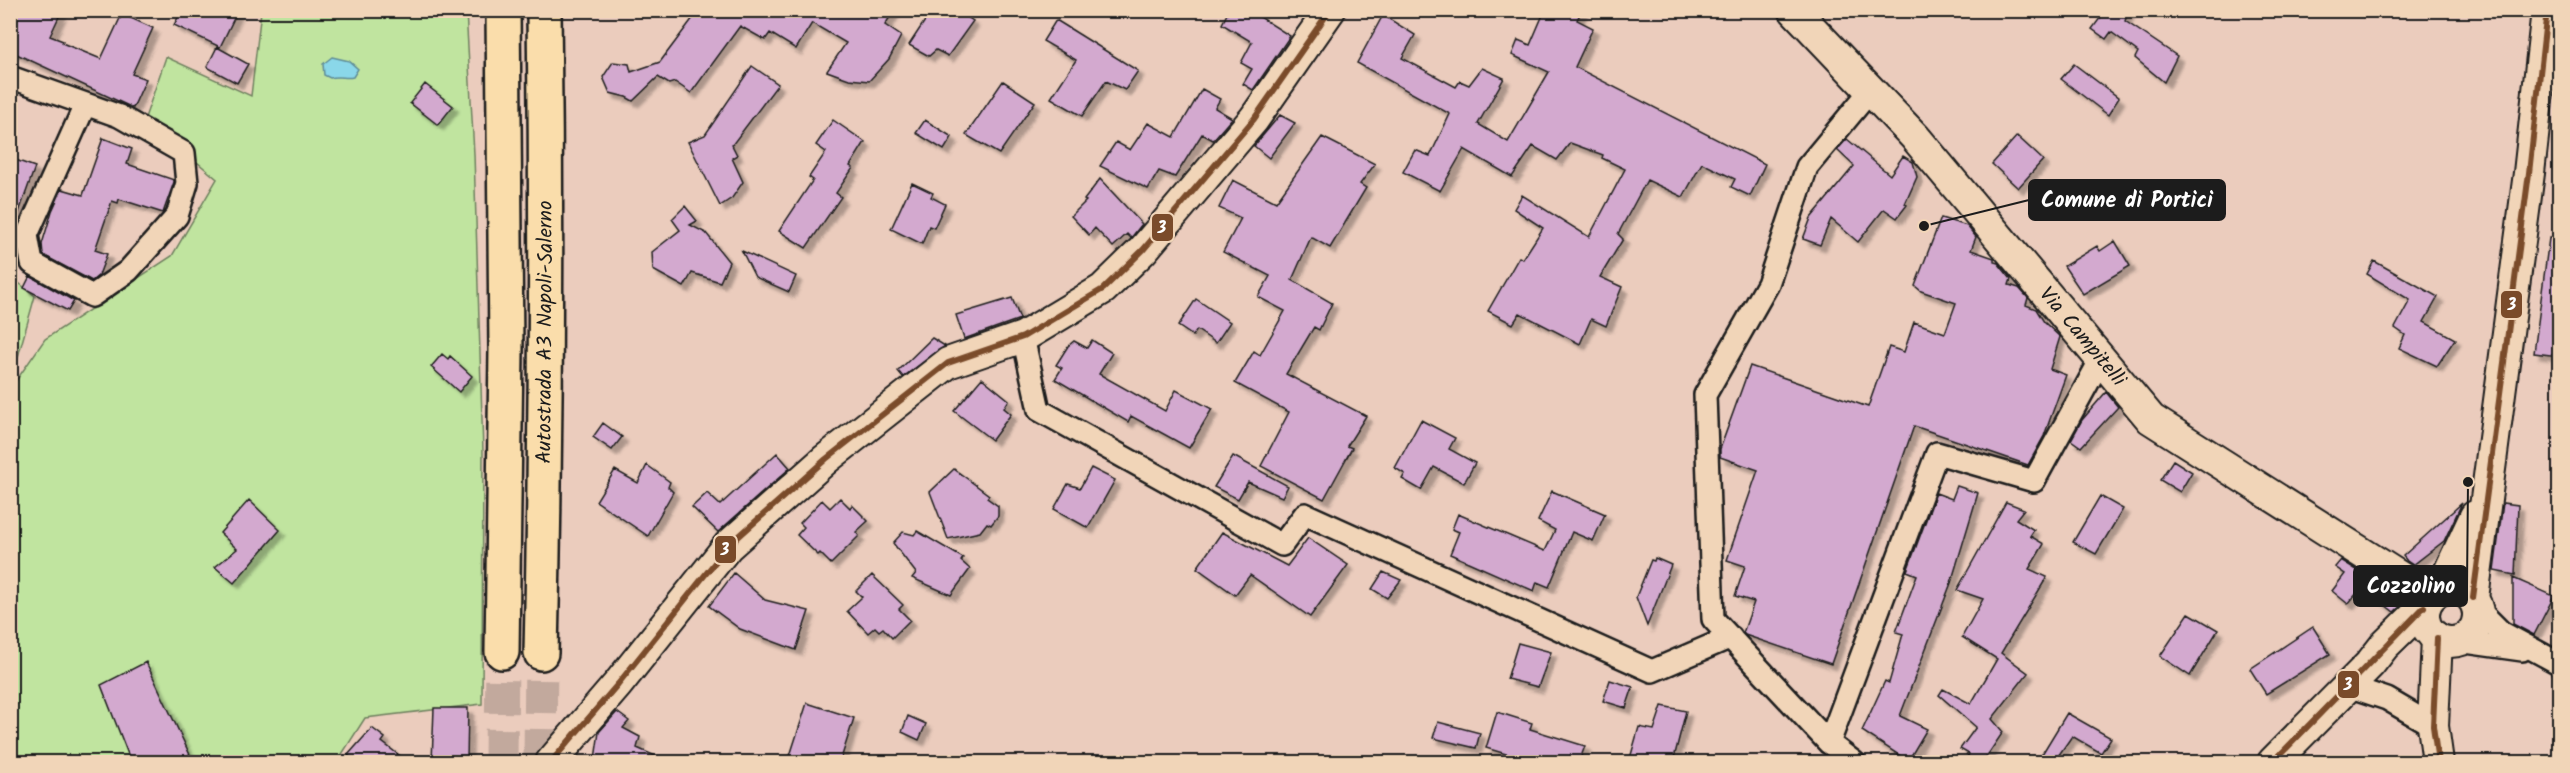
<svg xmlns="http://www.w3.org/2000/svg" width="2570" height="773" font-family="Kalam,sans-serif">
<defs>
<filter id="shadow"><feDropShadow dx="5.5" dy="5.5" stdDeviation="1.5" flood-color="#0004"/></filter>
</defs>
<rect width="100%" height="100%" fill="#ebccbd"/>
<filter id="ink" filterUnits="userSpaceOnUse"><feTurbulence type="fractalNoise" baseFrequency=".0167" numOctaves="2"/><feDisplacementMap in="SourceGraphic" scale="12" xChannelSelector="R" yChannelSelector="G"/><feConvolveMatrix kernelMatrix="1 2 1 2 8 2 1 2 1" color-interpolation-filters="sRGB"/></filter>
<g filter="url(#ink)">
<path fill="#c0e49f" stroke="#6e805e" stroke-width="1.5" d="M261 11H466L474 154 483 453 482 704 365 718 337 762H11V388L45 339 172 256 217 179 145 118 166 57 251 96Z
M10 276 35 296 14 371 11 373Z"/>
<path fill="#8ad7e9" stroke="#5e8c97" stroke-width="1.5" d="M332 57 349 61 358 69 353 77C345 79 340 75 330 78L324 75 323 64Z"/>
<path fill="#d3a9cf" stroke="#1c1c1c" stroke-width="1.5" filter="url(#shadow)" d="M10 10H62L50 36 63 41 62 43 101 59 122 14 153 28 132 74 146 79 133 108 10 51Z
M182 10H238L220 47 174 25Z
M699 10H894L885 25 901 36 889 59 869 81 849 79 827 71 846 43 812 23 796 49 770 33 765 40 740 26 691 93 675 82 669 84 658 77 633 101 626 97 610 93 603 77 613 62 629 64 631 72 660 62Z
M932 10H957L973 21 948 56 936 50 929 56 909 45Z
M1229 10H1249L1290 36 1253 90 1243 84 1252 69 1241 63 1252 42 1222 24Z
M1545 10H1582L1577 20 1593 28 1575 67 1765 164 1750 196 1731 187 1735 179 1702 163 1683 197 1647 180 1618 234 1623 239 1600 277 1622 287 1606 326 1591 319 1580 344 1520 313 1513 324 1488 311 1519 257 1523 259 1543 228 1514 209 1522 195 1589 237 1625 169 1602 158 1603 155 1570 143 1557 160 1533 146 1512 177 1464 149 1440 191 1403 172 1415 150 1430 156 1450 114 1357 63 1383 15 1415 35 1402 58 1456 87 1460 81 1469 85 1482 68 1504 78 1478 124 1508 142 1549 72 1512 55 1518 40 1530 45Z
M2106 10H2129L2125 21 2177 56 2164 82 2135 58 2138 52 2111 32 2106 39 2092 29Z
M1056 20 1138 71 1125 90 1106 81 1082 116 1051 98 1076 60 1043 41Z
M217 47 248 64 237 83 207 67Z
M2074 64 2119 98 2108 115 2061 79Z
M752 66 778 84 732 145 737 155 732 158 743 182 732 198 720 206 688 142 705 135Z
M1003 81 1035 102 999 154 966 135Z
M425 84 453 106 438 125 410 103Z
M1202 89 1220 99 1215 108 1232 118 1213 140 1202 134 1175 177 1159 171 1148 189 1100 166 1116 142 1130 150 1148 123 1174 137Z
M1280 115 1295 123 1269 158 1254 146Z
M833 120 865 142 850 166 853 168 836 193 841 197 806 248 779 231 813 180 809 177 826 152 816 145Z
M925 120 952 137 944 150 916 133Z
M2017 136 2043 160 2018 188 1992 164Z
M1322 137 1375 164 1360 184 1366 188 1330 248 1311 237 1292 280 1332 303 1319 330 1314 327 1286 374 1366 416 1347 446 1352 448 1324 499 1261 466 1289 412 1235 383 1254 351 1260 355 1285 311 1258 297 1270 276 1223 252 1241 218 1219 208 1233 180 1276 202Z
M103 138 132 149 127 164 174 180V182L163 213 119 199 118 203 112 201 95 250 107 254 99 275 92 281 43 255 42 244 52 211 62 189 83 195Z
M1847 139 1890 175 1903 156 1913 162 1917 177 1905 204 1907 205 1897 218 1884 209 1858 242 1831 219 1820 245 1803 239 1811 218 1854 166 1837 150Z
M10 158 35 167 13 229H10Z
M1100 179 1142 224 1131 238 1127 234 1113 247 1095 228 1089 235 1071 216 1086 201 1084 200Z
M912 183 933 193 931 197 945 204 934 228 929 226 922 244 891 229Z
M685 206 697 221 690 225 706 233 729 262 720 282 692 273 684 287 653 270 652 252 680 230 672 219Z
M1941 218 1967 226 1976 237 1971 250 1994 258V262L1998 263 2011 279 2009 285 2019 288 2028 298 2026 305 2036 309 2044 322 2060 337 2050 369 2066 375 2044 436 2028 465 1914 426 1831 664 1745 635 1743 633 1754 602 1735 596 1745 566 1727 560 1758 470 1720 457V449L1750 366 1868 407 1889 347 1904 352 1914 322 1945 333 1956 303 1921 291 1915 286Z
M2549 238H2559V356L2534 353Z
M2115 241 2130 266 2083 294 2064 266 2097 246 2100 251Z
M742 251 796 276 789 292 755 277Z
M2374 261 2438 297 2424 322 2455 339 2437 366 2399 348 2405 335 2395 328 2410 300 2367 274Z
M30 276 74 301 68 311 24 288Z
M1012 298 1020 319 964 339 956 315Z
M1196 299 1230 322 1216 343 1197 330 1193 336 1178 326Z
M932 338 945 346 903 377 898 371Z
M1092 340 1112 353 1099 374 1165 411 1176 390 1212 409 1189 448 1131 416 1128 422 1055 379 1062 368 1056 365 1068 346 1074 341 1087 348Z
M442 354 448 359 450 356 472 376 459 392 431 367Z
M982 378 1009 400 1004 408 1011 414 992 440 954 411Z
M2106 392 2118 407 2081 447 2071 440 2082 420Z
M1421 420 1455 438 1449 449 1475 463 1464 483 1434 467 1421 490 1402 479 1405 474 1395 468Z
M603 423 622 437 612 450 593 437Z
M777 453 790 468 718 532 692 507 707 493 720 505Z
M1233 456 1288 486 1282 497 1248 482 1238 499 1214 487Z
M2173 460 2192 472 2180 492 2160 480Z
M647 465 670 482 668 487 673 492 648 536 596 501 615 470 638 483Z
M1091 468 1115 480 1088 528 1054 509 1068 484 1080 488Z
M954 469 989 495 987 498 998 506V516L991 525 987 523 980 532 948 539 930 492Z
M1957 486 1978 493 1951 583 1900 716 1927 729 1908 761 1862 731 1885 681 1889 683 1903 634 1896 632 1917 575 1907 571 1936 493 1952 499Z
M1552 491 1605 514 1593 541 1572 532 1549 587 1537 582 1534 591 1450 554 1459 532 1452 529 1458 514 1545 551 1555 530 1538 521Z
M2100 496 2123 509 2096 554 2073 542Z
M840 498 850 508 852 505 868 521 856 532 859 536 831 564 820 553 818 555 797 535 804 527 800 523 822 500 830 508Z
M249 500 280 530 234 583 215 567 237 549 220 533Z
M2006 502 2024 509 2016 519 2034 530 2030 536 2044 544 2029 569 2047 577 2001 653 2028 673 1992 719 2003 732 1983 762H1964L1969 754 1960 749 1976 727 1939 695 1943 689 1971 704 1997 659 1962 637 1983 599 1957 590Z
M2462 503 2444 541 2413 565 2407 561 2403 556Z
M2503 503 2518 505 2515 575 2494 571Z
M917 531 963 558 961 561 970 569 951 595 912 578 916 573 893 543 903 532 914 535Z
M1222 532 1287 566 1308 538 1348 565 1310 617 1250 575 1235 595 1197 568Z
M1655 558 1671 565 1647 626 1636 597 1651 560 1654 561Z
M2341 560 2406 601 2394 612 2362 587 2348 604 2332 591 2345 574 2335 567Z
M1383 572 1401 580 1387 598 1372 589Z
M734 573 765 600 809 611 796 650 740 629 709 606Z
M872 575 903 605 899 609 910 620 892 638 883 628 879 631 875 627 868 633 847 611 862 597 856 591Z
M2513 578 2554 596 2534 635 2513 624Z
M2189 613 2218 630 2190 676 2160 656Z
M2313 627 2330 654 2266 694 2250 669Z
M1518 643 1551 652 1538 687 1507 679Z
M146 662 191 757 180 762H131L101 685Z
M1610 680 1633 687 1626 708 1603 701Z
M807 703 854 718 840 762H788Z
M1662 706 1686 711 1673 762H1629L1639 727 1654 730Z
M434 708H468L467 762H432Z
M617 712 629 721 623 728 640 737 637 748 669 762H608L595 759 599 732Z
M1497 712 1532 723 1530 729 1585 746 1579 762H1533L1486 748Z
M2067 713 2111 738 2101 753 2072 736 2054 762H2045L2039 759Z
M908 716 926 724 919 740 902 732Z
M1438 722 1480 733 1476 748 1433 738Z
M372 728 385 738 382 742 408 762H356L348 755Z"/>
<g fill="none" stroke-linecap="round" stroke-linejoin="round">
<path stroke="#c2a99d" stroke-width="33" stroke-dasharray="33 16" stroke-linecap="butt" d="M501 762 502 652
M540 762 541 653"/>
<g stroke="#1c1c1c" stroke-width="26">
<path id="street" d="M10 77 119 116 184 153 187 183 177 216 128 271 92 296 32 263 27 235 85 105
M1023 337 1039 410 1282 545 1305 514 1652 671 1731 637
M2477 608 2501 632 2560 664
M2458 641 2522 650
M2348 686 2387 699 2433 726
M1829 743 1937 453 2034 481 2101 359
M1854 762 1829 743 1713 619 1705 395 1768 284 1807 167 1870 91"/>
</g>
<g stroke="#1c1c1c" stroke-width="34">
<g id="secondary">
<path id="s1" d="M1794 10 1915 137 2151 419 2430 596"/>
<circle cx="2451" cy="615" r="27"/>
<path d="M2441 589 2475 516"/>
<path d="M2473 598 2529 173 2547 10"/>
<path d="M2437 638 2433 726 2438 762"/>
<path d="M551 762 618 684 728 546 826 459 948 363 1023 337 1103 289 1143 250 1254 119 1330 10"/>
<path d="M2273 762 2370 664 2384 646 2424 607"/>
</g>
</g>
<g stroke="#1c1c1c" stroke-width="38">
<g id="highway">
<path d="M502 652 506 350 503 10"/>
<path id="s2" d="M541 653C546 439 547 225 544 10"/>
</g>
</g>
<use href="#street" stroke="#f1d5b8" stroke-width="21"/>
<use href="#secondary" stroke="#f1d5b8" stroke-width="30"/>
<use href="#highway" stroke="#faddab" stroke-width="33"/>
<g stroke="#f1d5b8" stroke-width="10">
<path id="bus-1" d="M2473 598 2529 173 2547 10
M2437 638 2433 726 2438 762
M551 762 618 684 728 546 826 459 948 363 1023 337 1103 289 1143 250 1254 119 1330 10
M2273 762 2424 607"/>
</g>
<use href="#bus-1" stroke="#7a4b2a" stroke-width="6"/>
</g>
</g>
<g text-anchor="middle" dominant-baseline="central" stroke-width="4.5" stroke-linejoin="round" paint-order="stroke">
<g font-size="21" fill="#1c1c1c" stroke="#f1d5b8">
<text stroke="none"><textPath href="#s2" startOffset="321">Autostrada A3 Napoli-Salerno</textPath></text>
<text stroke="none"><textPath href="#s1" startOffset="436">Via Campitelli</textPath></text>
</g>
</g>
<path fill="none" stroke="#1c1c1c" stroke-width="2" d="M1924 226L2029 200M2468 482L2467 586"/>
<g fill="#1c1c1c" stroke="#f1d5b8" stroke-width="2">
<circle cx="1924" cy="226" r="6"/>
<circle cx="2468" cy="482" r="6"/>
</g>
<g fill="#1c1c1c" stroke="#1c1c1c" stroke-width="2">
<rect x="2029" y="180" width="196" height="40" rx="6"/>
<rect x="2354" y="566" width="113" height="40" rx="6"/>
</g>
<g font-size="22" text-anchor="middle" font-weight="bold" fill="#fff">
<text x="2127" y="207">Comune di Portici</text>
<text x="2411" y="593">Cozzolino</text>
</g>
<g stroke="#f1d5b8" stroke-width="2">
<rect x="1151" y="213" width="23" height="29" rx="6" fill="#7a4b2a"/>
<rect x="2500" y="290" width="23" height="29" rx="6" fill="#7a4b2a"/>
<rect x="714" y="535" width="23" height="29" rx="6" fill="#7a4b2a"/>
<rect x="2337" y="670" width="23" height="29" rx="6" fill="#7a4b2a"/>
</g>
<g font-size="16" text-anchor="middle" font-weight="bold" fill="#fff">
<text x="1162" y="233">3</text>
<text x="2512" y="310">3</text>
<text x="725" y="555">3</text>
<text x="2348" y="690">3</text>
</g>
<rect width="2570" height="773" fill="none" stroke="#f1d5b8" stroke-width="36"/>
<rect x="18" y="18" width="2534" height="737" fill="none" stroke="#1c1c1c" stroke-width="2" filter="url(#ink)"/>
</svg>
